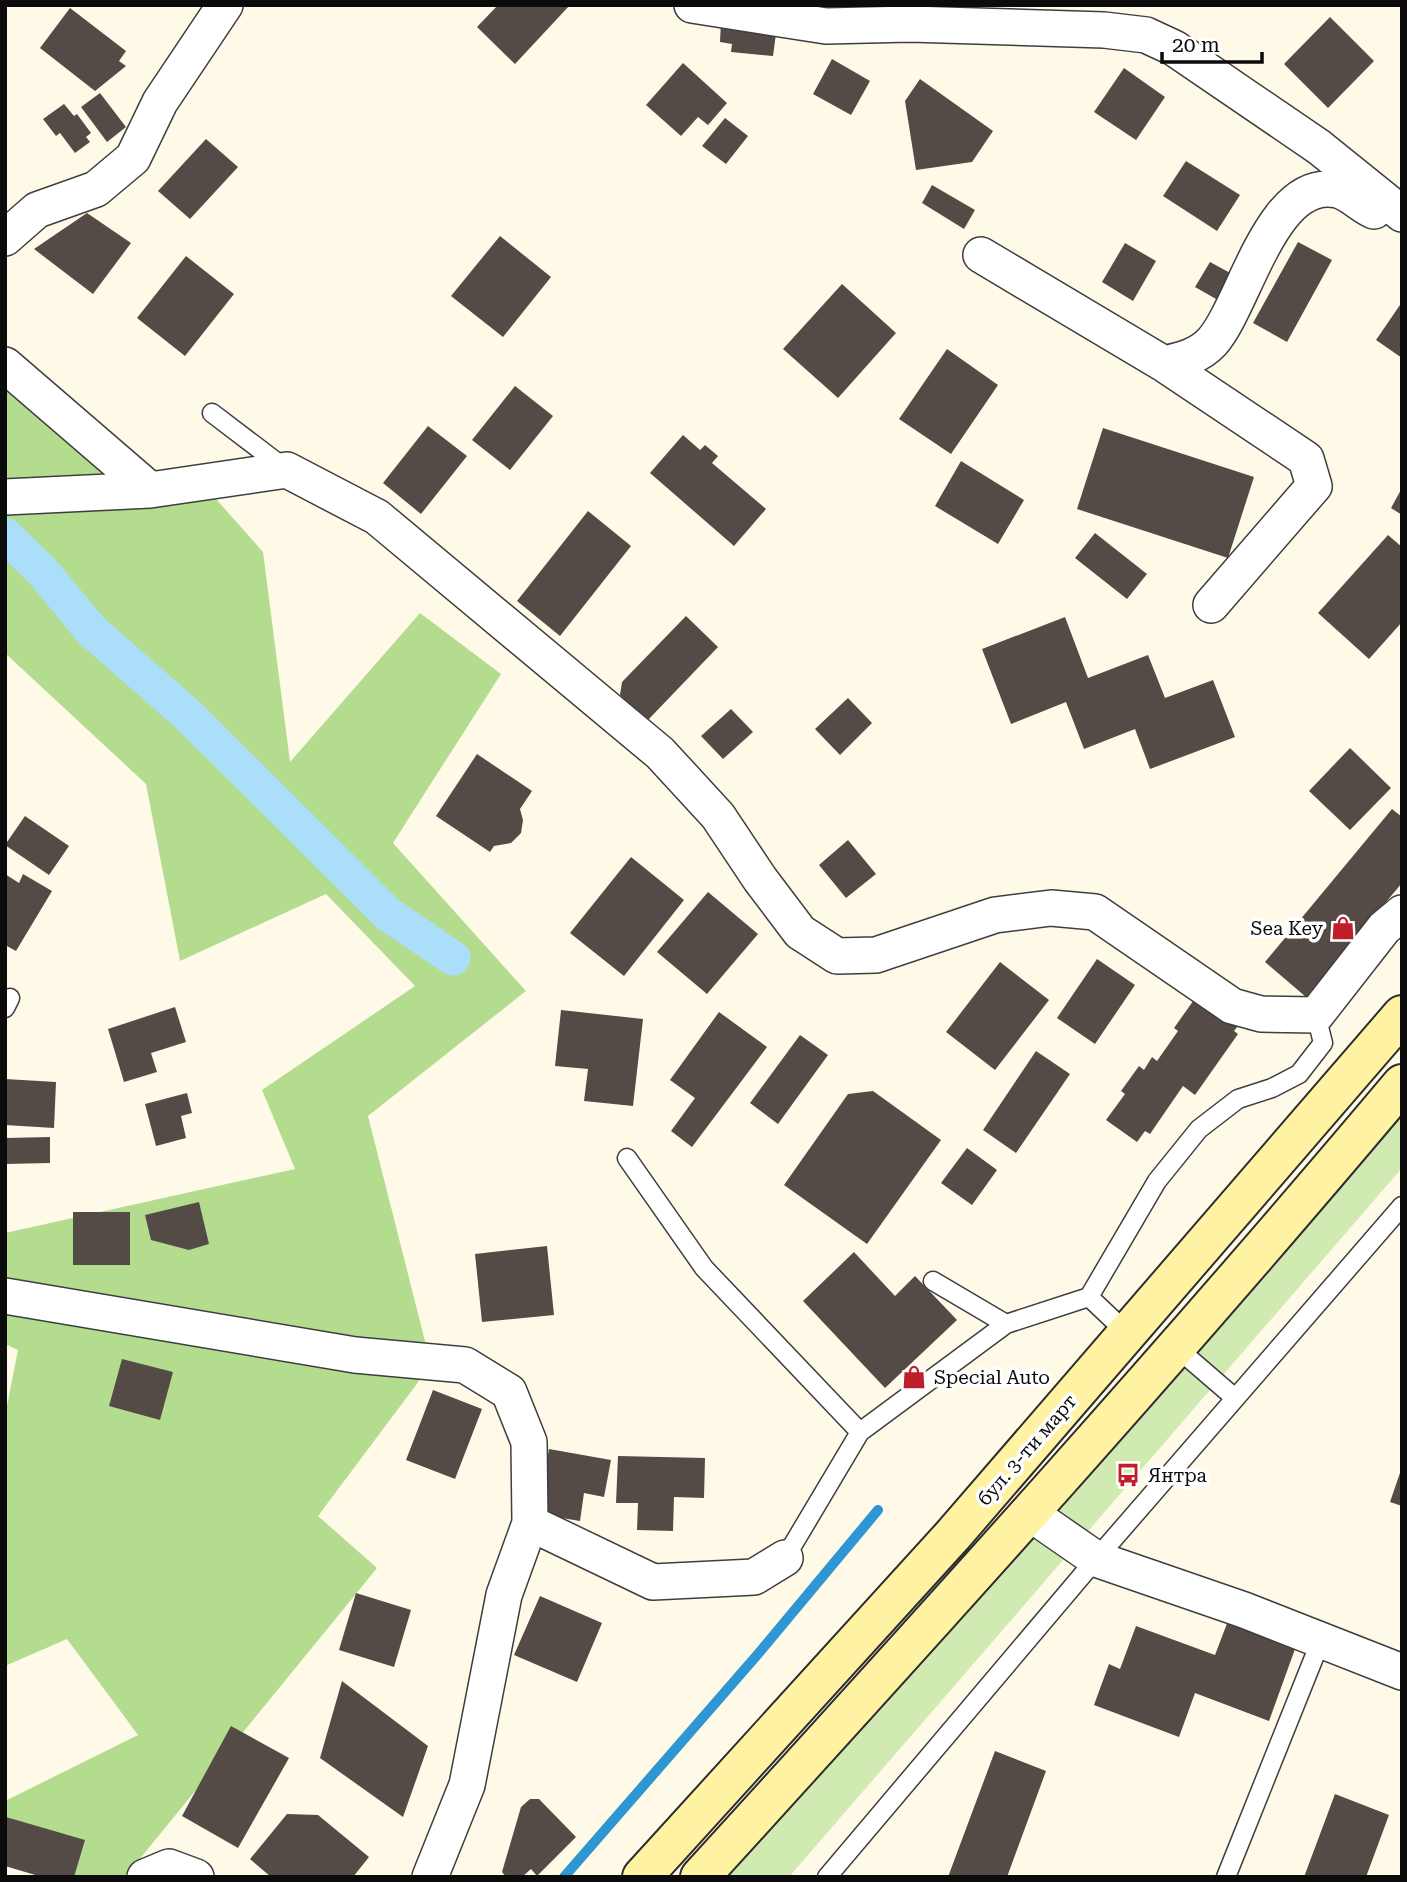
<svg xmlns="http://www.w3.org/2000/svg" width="1407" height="1882" font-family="'Roboto Serif',serif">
<rect width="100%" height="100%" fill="#fffae8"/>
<path fill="#d0eab1" d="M1402 1084V1168L789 1877H700Z"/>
<path fill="#b4dc8f" d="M5 371 133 494 216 499 263 552 290 762 420 613 501 674 393 843 526 991 368 1116 431 1365 318 1516 377 1568 125 1877H65L5 1817V1801L138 1735 67 1639 5 1666V1416L18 1350 5 1344V1233L295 1169 262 1090 415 986 326 894 180 961 146 784 5 653Z"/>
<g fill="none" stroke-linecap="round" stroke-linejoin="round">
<path stroke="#2e96d3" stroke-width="10" d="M564 1877 758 1654 878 1510"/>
<path stroke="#aadef9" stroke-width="35" d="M5 535 43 572 91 630 189 716 388 914 453 958"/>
</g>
<path fill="#544b47" d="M498 5H570L515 64 477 27Z
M70 8 126 51 119 61 126 66 95 91 40 48Z
M1330 17 1374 61 1328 108 1284 64Z
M721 21 777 26 773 56 731 52 732 44 720 42Z
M832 59 870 81 851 115 813 94Z
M683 63 727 103 708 125 698 117 681 136 646 105Z
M1124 68 1165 97 1136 140 1094 112Z
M920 79 993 131 972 162 916 170 905 101Z
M100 93 126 127 107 142 81 107Z
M64 104 74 116 77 114 91 133 86 137 90 142 75 153 60 133 56 136 43 119Z
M725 118 748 136 726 164 702 146Z
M206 139 238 167 190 219 158 191Z
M1186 161 1240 195 1217 231 1163 196Z
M932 185 975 210 964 229 922 203Z
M87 213 131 243 93 294 34 249Z
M500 236 551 277 503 337 451 296Z
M1298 242 1332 260 1287 342 1253 323Z
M1125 243 1156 261 1133 301 1102 282Z
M186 256 234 294 185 356 137 318Z
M1210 262 1245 281 1230 307 1195 287Z
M842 284 896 333 838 398 783 349Z
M1402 302V358L1376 340Z
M947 349 998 385 951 454 899 419Z
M515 386 553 416 510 470 472 440Z
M428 426 467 456 421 514 383 483Z
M1103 428 1254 477 1228 558 1077 509Z
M683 435 700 450 705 445 718 456 712 463 766 509 734 546 650 473Z
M961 461 1024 500 998 544 935 506Z
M1402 488V515L1391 508Z
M588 511 631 546 560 636 517 601Z
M1095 533 1147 574 1127 599 1075 558Z
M1388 535 1402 547V622L1369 659 1318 613Z
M686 616 718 647 647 721 620 695 622 682Z
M1065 617 1088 678 1148 655 1165 698 1213 680 1235 737 1150 769 1135 729 1084 749 1066 702 1011 724 982 649Z
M848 698 872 723 840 755 815 729Z
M731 709 753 732 723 759 701 736Z
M1350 748 1391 788 1350 830 1309 791Z
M477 754 532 791 520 809 523 820 521 833 511 843 494 846 490 852 436 816Z
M1392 809 1402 817V883L1306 997 1265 962Z
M25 816 69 846 49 875 5 845Z
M848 840 876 874 846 898 819 865Z
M631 857 684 900 624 976 570 933Z
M5 874 19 883 23 874 52 891 16 951 5 945Z
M708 892 758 934 707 994 657 952Z
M1097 959 1135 985 1095 1044 1057 1018Z
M1000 962 1049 1000 995 1070 946 1032Z
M1196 997 1238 1026 1234 1031 1238 1034 1195 1095 1183 1086 1150 1134 1145 1131 1137 1142 1106 1120 1125 1094 1121 1091 1139 1066 1144 1070 1152 1057 1157 1061 1178 1031 1174 1028Z
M175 1007 186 1042 151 1053 157 1072 124 1082 108 1029Z
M561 1010 643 1019 633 1106 584 1101 588 1069 555 1066Z
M719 1012 767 1047 692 1147 671 1131 695 1098 670 1080Z
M800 1035 828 1055 778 1124 750 1103Z
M1036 1051 1070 1074 1016 1153 983 1130Z
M5 1079 56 1082 54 1128 5 1125Z
M873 1091 941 1140 867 1244 784 1185 848 1094Z
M187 1093 192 1113 181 1116 186 1138 156 1146 145 1104Z
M50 1137V1163L5 1164V1138Z
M967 1148 997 1170 972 1205 941 1183Z
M199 1202 209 1244 189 1250 151 1240 145 1215Z
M73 1212H130V1265H73Z
M547 1246 554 1315 482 1322 475 1254Z
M854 1252 895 1296 915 1276 957 1320 885 1388 803 1301Z
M122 1359 173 1372 160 1420 109 1406Z
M433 1390 482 1409 455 1479 406 1460Z
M549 1449 611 1460 604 1497 584 1493 580 1521 538 1514Z
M618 1456 705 1458 704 1498 674 1497 673 1531 637 1530 638 1503H616Z
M1401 1470H1402V1506L1390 1502Z
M356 1593 411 1610 394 1667 339 1650Z
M540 1596 602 1623 577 1682 514 1655Z
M1231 1613 1299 1638 1269 1721 1195 1693 1179 1737 1094 1705 1109 1664 1120 1669 1136 1626 1215 1655Z
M342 1681 428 1746 403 1817 320 1758Z
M231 1726 289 1758 238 1848 182 1816Z
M995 1751 1046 1771 1007 1877H948Z
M1335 1794 1389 1815 1366 1877H1304Z
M530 1799H539L576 1837 537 1876 531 1869 522 1877H506L502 1872 521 1807Z
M287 1814 318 1815 369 1857 353 1877H271L250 1859Z
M6 1817 85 1840 74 1877H42L5 1866Z"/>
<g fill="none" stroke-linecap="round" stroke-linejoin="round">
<g stroke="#3e3e3e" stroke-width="21">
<path id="lane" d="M212 413 287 470
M5 1008 10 998
M627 1158 704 1268 860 1432
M933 1281 1006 1324
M1089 1297 1126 1332
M1177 1348 1235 1398
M785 1558 860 1432 1006 1324 1089 1297 1157 1181 1199 1129 1238 1099 1272 1088 1299 1074 1323 1043 1316 1015
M827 1877 1096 1559 1402 1206
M1226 1877 1321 1640"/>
</g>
<g stroke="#3e3e3e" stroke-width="38">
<path id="street" d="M692 5 826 26 910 24 1104 30 1146 35 1174 48 1319 147 1402 214
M5 238 37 210 96 189 133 158 160 102 225 5
M981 255 1164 364 1306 459 1314 486 1211 605
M1164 364C1182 360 1199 356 1212 342 1245 305 1271 176 1337 190 1350 193 1362 206 1374 211
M5 365 150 490
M5 497 150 490 287 470 377 517 660 753 718 816 760 879 800 932 837 956 876 955 995 915 1051 908 1095 912 1232 1006 1261 1014 1316 1015 1384 928 1402 913
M5 1296 355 1355 465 1365 509 1392 529 1442 530 1523 653 1582 754 1577 785 1558
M1031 1514 1096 1559 1244 1610 1402 1672
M145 1877 169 1867 196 1877
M430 1877 467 1785 504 1595 530 1523"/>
</g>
<g stroke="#2d2d2d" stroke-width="42">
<path id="secondary" d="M642 1877 953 1535 1402 1015
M700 1877C938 1616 1175 1354 1402 1084"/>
</g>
<use href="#lane" stroke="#fff" stroke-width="18"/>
<use href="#street" stroke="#fff" stroke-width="35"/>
<use href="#secondary" stroke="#fff2a3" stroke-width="38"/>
</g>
<defs>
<g id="shop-bare" transform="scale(1.89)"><path d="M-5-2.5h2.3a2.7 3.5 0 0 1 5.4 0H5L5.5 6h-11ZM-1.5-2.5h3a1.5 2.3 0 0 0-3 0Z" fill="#bf1e2a" stroke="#fff" stroke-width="2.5" paint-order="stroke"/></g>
<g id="bus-bare" transform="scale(1.89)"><path d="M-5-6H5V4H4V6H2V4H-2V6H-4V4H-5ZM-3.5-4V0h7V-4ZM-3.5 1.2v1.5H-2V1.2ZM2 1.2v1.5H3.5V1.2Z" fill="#bf1e2a" stroke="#fff" stroke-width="2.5" paint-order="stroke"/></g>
</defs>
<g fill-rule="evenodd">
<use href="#shop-bare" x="1343" y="928"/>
<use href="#shop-bare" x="914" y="1377"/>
<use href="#bus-bare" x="1128" y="1475"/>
</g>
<g text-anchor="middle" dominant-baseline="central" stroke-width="7" stroke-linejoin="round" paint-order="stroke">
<g font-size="19" fill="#0b0b0b" stroke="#fff" text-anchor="start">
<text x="1323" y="928" text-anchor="end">Sea Key</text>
<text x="934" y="1377">Special Auto</text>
<text x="1148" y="1475">Янтра</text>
</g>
<g font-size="19" fill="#0b0b0b" stroke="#fff">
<text transform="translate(1027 1450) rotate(-49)">бул. 3-ти март</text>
</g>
</g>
<rect width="1407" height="1882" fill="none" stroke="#0b0b0b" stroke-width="14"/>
<path d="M1162 52v10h100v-10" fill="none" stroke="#0b0b0b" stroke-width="3.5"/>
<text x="1172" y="52" font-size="21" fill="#0b0b0b" stroke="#ffffff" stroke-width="5" paint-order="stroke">20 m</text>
</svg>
